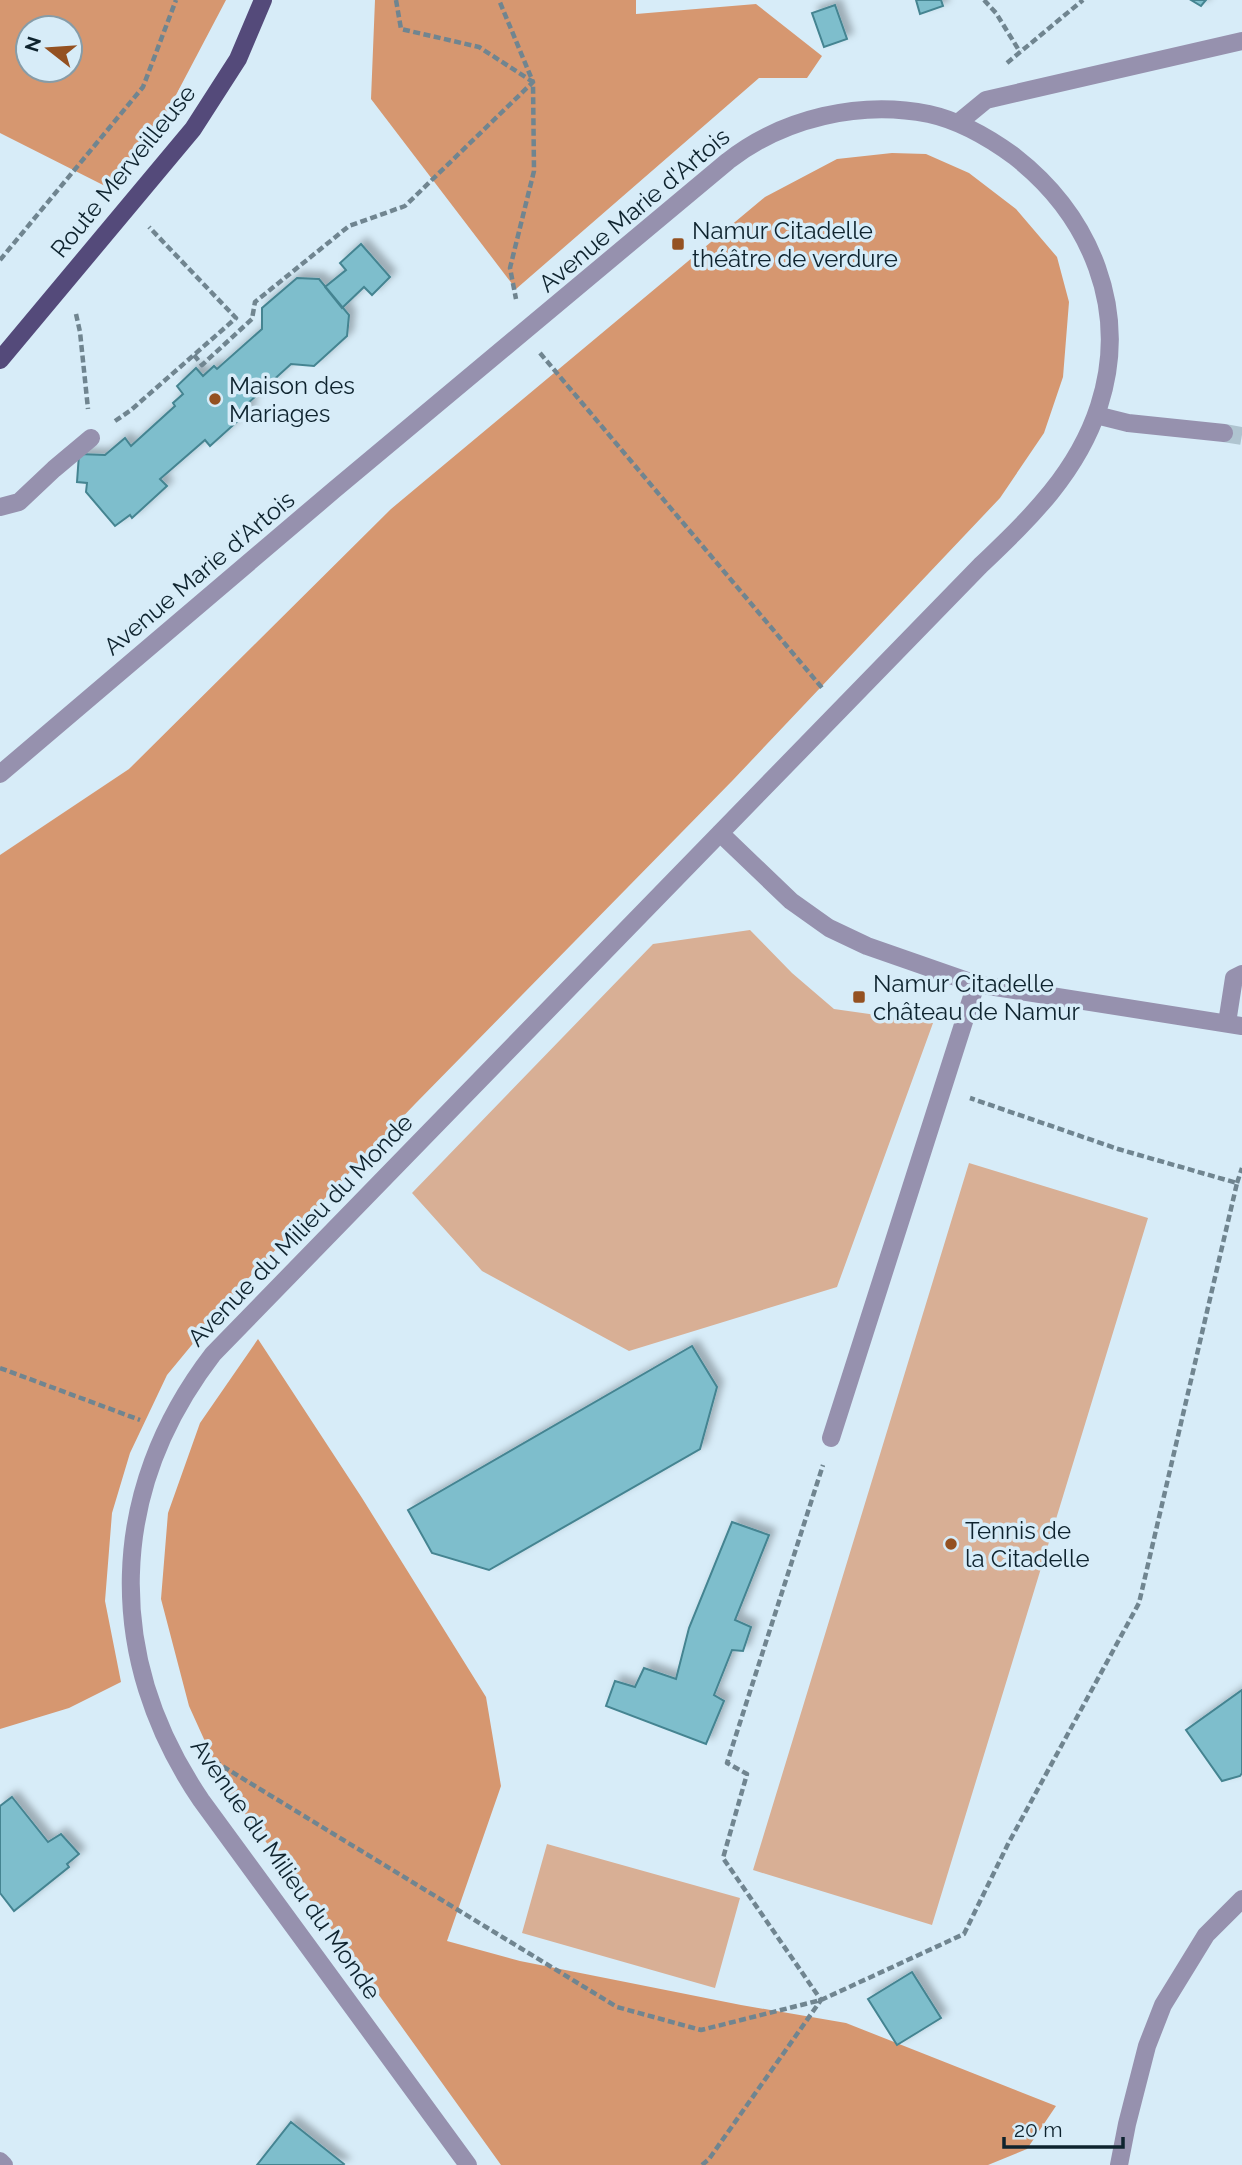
<svg xmlns="http://www.w3.org/2000/svg" width="1242" height="2165" font-family="Raleway,sans-serif">
<defs>
<filter id="shadow"><feDropShadow dx="6" dy="-6" stdDeviation="3.5" flood-color="#0004"/></filter>
</defs>
<rect width="100%" height="100%" fill="#d7ecf8"/>
<path fill="#d8af95" d="M750 930 792 973 834 1009 933 1023 837 1287 629 1351 482 1271 412 1193 653 944Z
M969 1163 1148 1218 932 1925 753 1870Z
M547 1844 740 1898 715 1988 522 1933Z"/>
<path fill="#d69770" fill-rule="evenodd" d="M0 0H226L157 131 111 189 0 133ZM28 28H70V70H28Z
M375 0H636V14L756 4 822 56 807 78H759L516 289 371 99Z
M892 153 926 154 969 173 1016 209 1057 257 1069 302 1063 377 1044 433 1000 498 733 780 415 1104 238 1289 167 1375 130 1453 112 1513 105 1601 121 1682 69 1708 0 1729V855L129 769 391 509 765 197 837 159Z
M258 1339 362 1498 486 1697 501 1786 447 1941 520 1961 741 2005 846 2023 1056 2106 1027 2149 988 2165H501L330 1927 227 1790 189 1706 161 1599 168 1513 200 1423Z"/>
<path fill="#7ebecc" stroke="#448491" stroke-width="2" filter="url(#shadow)" d="M916 0H941L943 6 920 14Z
M1191 0H1206L1201 6Z
M835 5 847 39 824 47 812 13Z
M361 244 390 277 372 295 364 287 342 308 325 287 346 270 340 263Z
M297 278 319 279 349 315 347 336 314 366 291 364 247 404 251 409 210 446 205 440 160 479 167 486 132 518 130 515 115 526 86 492 87 483 77 482 79 454 105 455 125 438 131 446 175 406 173 403 183 394 177 386 196 368 203 376 214 366 217 369 262 329V308Z
M692 1346 717 1387 700 1449 489 1570 432 1553 408 1510Z
M732 1522 769 1535 735 1620 751 1627 743 1651 732 1650 714 1695 724 1701 706 1744 606 1706 615 1681 635 1687 644 1668 676 1679 689 1628Z
M1242 1690V1773L1240 1776 1222 1781 1186 1730Z
M12 1797 48 1842 61 1834 79 1854 67 1864 69 1867 14 1911 0 1893V1806Z
M912 1972 941 2018 897 2045 868 1999Z
M291 2122 344 2164 343 2165H257Z"/>
<g fill="none" stroke-linecap="round" stroke-linejoin="round">
<path stroke="#afc4d0" stroke-width="18" stroke-dasharray="18 9" stroke-linecap="butt" d="M1224 433 1242 436"/>
<path stroke="#708590" stroke-width="4.5" stroke-dasharray="7 3.5" stroke-linecap="butt" d="M396 0 401 29 479 47 533 82 534 171 510 268 516 299
M984 0 996 13 1020 52
M1007 63 1083 0
M0 260 143 87 176 0
M76 314 80 332 88 409
M540 353 823 689
M194 355 202 365 252 319 255 302 349 226 405 206 533 82 499 0
M115 421 131 410 236 318 149 227
M1237 1183 1242 1168
M0 1368 140 1420
M214 1761 617 2007 701 2030 821 2000 964 1934 1008 1844 1139 1603 1237 1183 1118 1149 970 1098
M702 2165 709 2159 821 2000 723 1858 747 1774 727 1763 823 1465"/>
<path stroke="#9691ae" stroke-width="18" d="M958 123 986 100 1242 41
M1096 415 1128 423 1224 433
M0 507 19 502 54 469 91 438
M0 774 334 490 728 161C783 118 860 100 929 114 961 121 988 137 1014 156 1091 216 1130 310 1099 406 1077 474 1029 519 980 566L213 1354C107 1492 104 1657 201 1800L468 2165
M720 833 791 901 829 928 867 946 976 984 1242 1026
M1227 1023 1234 978 1242 974
M831 1438 976 984
M0 2161 4 2165
M1119 2165 1127 2124 1147 2046 1163 2005 1206 1935 1242 1899"/>
<path stroke="#544a7a" stroke-width="18" d="M0 360 193 129 238 59 263 0"/>
</g>
<g fill="#945121" stroke="#d7ecf8" stroke-width="2.5">
<rect x="671" y="237" width="14" height="14" rx="3.5"/>
<circle cx="215" cy="399" r="7"/>
<rect x="852" y="990" width="14" height="14" rx="3.5"/>
<circle cx="951" cy="1544" r="7"/>
</g>
<g text-anchor="middle" dominant-baseline="central" stroke-width="7" stroke-linejoin="round" paint-order="stroke">
<g font-size="24" fill="#0e232e" stroke="#d7ecf8">
<text transform="translate(123 171) rotate(-51)">Route Merveilleuse</text>
<text transform="translate(634 210) rotate(-40)">Avenue Marie d'Artois</text>
<text transform="translate(199 573) rotate(-40)">Avenue Marie d'Artois</text>
<text transform="translate(300 1230) rotate(-46)">Avenue du Milieu du Monde</text>
<text transform="translate(286 1869) rotate(55)">Avenue du Milieu du Monde</text>
</g>
<g font-size="24" fill="#0e232e" stroke="#d7ecf8" text-anchor="start">
<text x="692" y="230">Namur Citadelle<tspan x="692" dy="28">théâtre de verdure</tspan></text>
<text x="229" y="385">Maison des<tspan x="229" dy="28">Mariages</tspan></text>
<text x="873" y="983">Namur Citadelle<tspan x="873" dy="28">château de Namur</tspan></text>
<text x="965" y="1530">Tennis de<tspan x="965" dy="28">la Citadelle</tspan></text>
</g>
</g>
<g transform="translate(49 49) rotate(287)"><circle r="33" fill="#d7ecf8" stroke="#879ca7" stroke-width="2"/>
<path d="M0-5L12 26L0 18L-12 26Z" fill="#945121"/>
<text y="-10" font-size="19" font-weight="bold" text-anchor="middle" fill="#0e232e">N</text>
</g>
<path d="M1004 2137v10h119v-10" fill="none" stroke="#0e232e" stroke-width="3.5"/>
<text x="1014" y="2137" font-size="21" fill="#0e232e" stroke="#d7ecf8" stroke-width="5" paint-order="stroke">20 m</text>
</svg>
